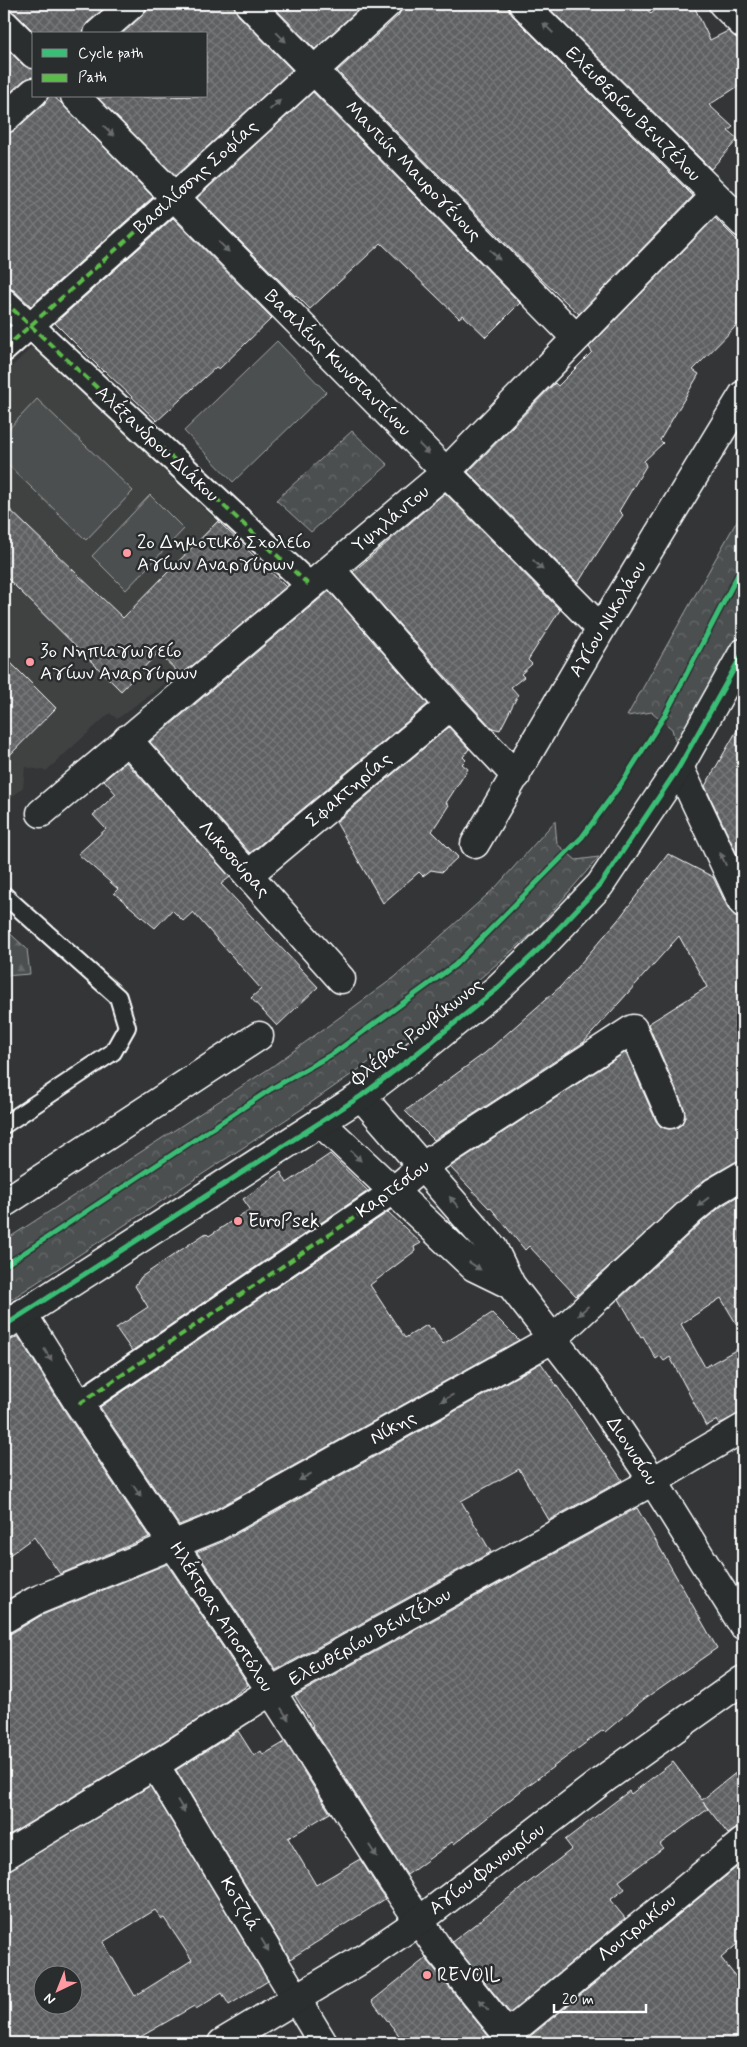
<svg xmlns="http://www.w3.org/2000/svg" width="747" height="2047" font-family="Mynerve,sans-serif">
<defs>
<pattern id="forest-firs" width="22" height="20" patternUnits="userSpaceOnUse" patternTransform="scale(1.25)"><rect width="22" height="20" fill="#4c4f50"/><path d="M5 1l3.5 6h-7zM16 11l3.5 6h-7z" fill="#67696a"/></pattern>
<pattern id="park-crowns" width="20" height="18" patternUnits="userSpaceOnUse" patternTransform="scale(1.25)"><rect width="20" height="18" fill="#4c4f50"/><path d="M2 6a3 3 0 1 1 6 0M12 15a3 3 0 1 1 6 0" fill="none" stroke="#67696a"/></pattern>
<pattern id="building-cross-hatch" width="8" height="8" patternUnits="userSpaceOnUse" patternTransform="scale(1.25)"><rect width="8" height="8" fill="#5f6162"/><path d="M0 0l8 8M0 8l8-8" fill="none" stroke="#77797a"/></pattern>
</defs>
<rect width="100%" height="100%" fill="#333536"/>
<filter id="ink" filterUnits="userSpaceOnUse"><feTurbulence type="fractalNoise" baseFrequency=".02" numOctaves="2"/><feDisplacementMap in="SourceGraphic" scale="10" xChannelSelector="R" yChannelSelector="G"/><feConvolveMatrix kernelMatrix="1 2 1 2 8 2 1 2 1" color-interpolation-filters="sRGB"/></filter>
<g filter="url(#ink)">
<path fill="#404243" d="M33 346 284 585 179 673 117 719 110 713 46 771 25 767 23 787 7 802 4 799V374Z"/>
<path fill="#4c4f50" stroke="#a6a7a8" d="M277 341 326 392 233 482 184 431Z
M37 399 133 491 86 540 4 461V434Z
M150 495 184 529 126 590 92 556Z"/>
<path fill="url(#forest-firs)" stroke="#a6a7a8" d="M4 928 27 949 30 974 4 976Z"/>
<path fill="url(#park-crowns)" stroke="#a6a7a8" d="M352 431 388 465 311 532 276 500Z
M743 510V632L678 751 672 729 652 712 627 716Z
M555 821 557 844 576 860 599 857 535 931 463 993 418 1028 302 1109 4 1304V1241L270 1068 395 977 496 887Z"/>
<path fill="url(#building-cross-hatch)" stroke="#fff" fill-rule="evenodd" d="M4 4H109L87 23 83 34H36L15 13 4 9Z
M147 4 152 8 155 4H234L238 15 292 70 175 176 98 98 206 96V34H122L143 15 147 9Z
M271 4H364L315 49Z
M402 4H508L512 15 693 196 579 314 542 280 337 71 398 16 402 9Z
M545 4H643L651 14 662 4H693L710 40 728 31 738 39H743V83L709 105 733 127 728 131 738 139 711 169Z
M4 46 23 65 34 69V77L24 80 4 98Z
M313 92 520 303 486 337 463 315 459 318 381 243 310 309 296 295 295 296 197 198Z
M49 96H53L61 103 153 197 31 306 14 290 4 287V134L14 131 44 104Z
M173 218 272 318 219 369 216 367 157 421 104 370 103 371 55 323Z
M715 218 743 246V319L693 370 699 374 660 440 663 443 644 461 646 466 619 511 623 515 610 533 578 583 468 472 555 383 558 386 592 352 589 347Z
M445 493 560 610 528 660 532 664 521 674 524 677 511 687 518 695 500 730 492 728 462 695 353 572Z
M4 504 123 618 218 521 286 587 181 675 158 653 121 691 4 575Z
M329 591 428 704 250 853 150 742Z
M4 656 56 708 4 761Z
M743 720V867L705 786Z
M449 727 469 749 463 757 466 760 462 764 468 769 446 803 449 805 432 831 458 857 442 872 431 870 423 876 419 872 383 903 336 822Z
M126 762 230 877 221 884 318 987 277 1026 251 998 261 989 193 912 183 921 172 910 155 928 114 893 118 889 78 854 106 829 93 815 116 794 104 780Z
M668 854 713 877 729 910 735 916 743 918V1159L735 1162 704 1180 576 1296 529 1246 525 1250 490 1207 489 1208 450 1167 626 1052 656 1121 661 1127 668 1129 676 1128 682 1124 685 1116 684 1108 648 1024 707 987 679 936 584 1042 434 1140 405 1111 485 1053 561 986 618 920Z
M330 1154 368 1191 132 1351 116 1328 148 1307 135 1286 141 1277 206 1233 209 1236 250 1209 243 1199 281 1172 287 1183Z
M743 1193V1335L721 1298 681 1324 705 1367 743 1346V1412L719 1424 717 1420 706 1426 670 1357 664 1361 660 1356 656 1359 643 1336 641 1337 619 1299 701 1223 723 1205Z
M388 1212 421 1243 414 1247 415 1251 370 1285 405 1338 427 1325 430 1329 433 1328 443 1344 492 1313 519 1340 207 1514 179 1525 100 1407Z
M18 1336 66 1413 149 1537 60 1574 34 1537 4 1559V1345Z
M541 1363 622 1480 549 1520 519 1469 461 1501 491 1552 276 1670 197 1552 222 1542Z
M637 1508 717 1648 644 1699 605 1732 603 1730 526 1787 454 1844 452 1842 407 1875 312 1726 313 1725 295 1696Z
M167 1564 248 1685 221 1705 147 1752 4 1838V1635L12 1633 42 1615Z
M238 1731 254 1756 261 1751 263 1755 285 1742 330 1813 288 1838 316 1885 360 1859 385 1899 290 1959 176 1770Z
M673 1762 702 1800 743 1767V1827L734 1830 728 1834 703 1802 708 1809 660 1844 663 1848 619 1881 625 1889 610 1900 625 1918 510 2013 452 1942 572 1849 565 1840 629 1791 631 1794Z
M150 1786 268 1981 229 2005 222 1993 196 2009 194 2006 130 2043H4V1877L10 1874 8 1870ZM155 1910 162 1919 164 1918 192 1960 135 1996 103 1942ZM42 1974H72V2004H42Z
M743 1862V1939L721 1958 743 1986V2043H529L528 2038Z
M426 1958 428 1961 494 2043H405L372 2001Z"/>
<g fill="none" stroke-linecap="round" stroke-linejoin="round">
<g stroke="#fff" stroke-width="20">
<path id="service" d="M4 895 118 997 127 1027 113 1052 4 1125"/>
</g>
<g stroke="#fff" stroke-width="29">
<path id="pedestrian" d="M4 301 310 586
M4 349 175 197
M79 1404 392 1192"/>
</g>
<g stroke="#fff" stroke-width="31">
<path id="minor" d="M249 4 576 338
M523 4 743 223
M723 4 743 24
M4 24 34 54
M98 34 132 4
M75 96 601 629
M4 119 34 92
M175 197 387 4
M331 570 450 706 516 776
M127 739 341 979
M679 767 743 903
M41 813 446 472 715 196
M475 844 601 629 743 395
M248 875 450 706
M361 1096 493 1248 511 1285 590 1387 653 1481 743 1625
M320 1122 474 1267 511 1285
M392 1192 423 1166 633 1029 670 1114
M4 1203 259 1036
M22 1313 79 1404 271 1691 398 1890 440 1951 514 2043
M4 1619 35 1601 214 1528 554 1338 691 1211 714 1192 743 1175
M155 1765 323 2043
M4 1856 155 1765 271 1691 653 1481 743 1428
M508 2034 743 1842"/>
</g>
<g stroke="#fff" stroke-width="31">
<path id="tertiary" d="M4 1326 361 1096 410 1059 497 989 539 949 600 885 679 767 743 653
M222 2043 369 1955 419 1921 608 1776 743 1680"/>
</g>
<use href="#service" stroke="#2a2d2e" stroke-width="16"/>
<use href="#pedestrian" stroke="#2a2d2e" stroke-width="25"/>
<use href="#minor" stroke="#2a2d2e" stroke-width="28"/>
<use href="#tertiary" stroke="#2a2d2e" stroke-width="28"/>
<path stroke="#5cbc4b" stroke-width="4" stroke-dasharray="8 4" stroke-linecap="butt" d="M4 301 310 586
M4 349 175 197
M79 1404 392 1192"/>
<g stroke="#2a2d2e" stroke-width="8">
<path id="cycleway" d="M4 1266 271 1089 334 1053 455 965 582 837 621 784 665 715 743 565
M4 1326 361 1096 410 1059 497 989 539 949 600 885 679 767 743 653"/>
</g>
<use href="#cycleway" stroke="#3abd76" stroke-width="5"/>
</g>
<defs><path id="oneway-solid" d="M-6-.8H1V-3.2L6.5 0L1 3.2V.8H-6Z" transform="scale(1.25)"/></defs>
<g fill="#6a6c6d">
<use href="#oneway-solid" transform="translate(548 28) rotate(-135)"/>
<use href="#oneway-solid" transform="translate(281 37) rotate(45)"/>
<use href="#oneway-solid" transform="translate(275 105) rotate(-42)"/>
<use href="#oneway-solid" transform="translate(109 131) rotate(45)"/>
<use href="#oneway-solid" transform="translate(224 247) rotate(45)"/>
<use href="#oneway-solid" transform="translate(495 255) rotate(46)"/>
<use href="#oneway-solid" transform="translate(424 449) rotate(45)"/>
<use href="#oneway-solid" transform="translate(538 565) rotate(45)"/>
<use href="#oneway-solid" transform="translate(723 859) rotate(-115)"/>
<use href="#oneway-solid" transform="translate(356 1156) rotate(44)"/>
<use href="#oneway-solid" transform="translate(454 1202) rotate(-130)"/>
<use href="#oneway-solid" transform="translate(703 1202) rotate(142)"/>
<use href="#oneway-solid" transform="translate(475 1266) rotate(34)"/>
<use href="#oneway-solid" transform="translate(583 1311) rotate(137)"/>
<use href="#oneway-solid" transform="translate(48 1355) rotate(58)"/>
<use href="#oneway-solid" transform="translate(447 1398) rotate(151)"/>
<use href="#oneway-solid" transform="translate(305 1477) rotate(151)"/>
<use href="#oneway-solid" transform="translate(137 1491) rotate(56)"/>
<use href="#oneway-solid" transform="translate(285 1714) rotate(57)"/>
<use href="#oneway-solid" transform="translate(181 1806) rotate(59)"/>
<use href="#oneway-solid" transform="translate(373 1851) rotate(57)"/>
<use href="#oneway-solid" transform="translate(265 1945) rotate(59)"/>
<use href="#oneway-solid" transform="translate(484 2005) rotate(-129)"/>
</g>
</g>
<g fill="#ff9aa2" stroke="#2a2d2e" stroke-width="2">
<circle cx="127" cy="553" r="5"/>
<circle cx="30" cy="662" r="5"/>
<circle cx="238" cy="1221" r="5"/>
<circle cx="427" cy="1975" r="5"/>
</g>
<g text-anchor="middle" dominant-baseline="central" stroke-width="5" stroke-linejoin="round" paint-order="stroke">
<g font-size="19" fill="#fff" stroke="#2a2d2e">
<text transform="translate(633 114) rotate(45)">Ελευθερίου Βενιζέλου</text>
<text transform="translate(413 171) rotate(46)">Μαντώς Μαυρογένους</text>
<text transform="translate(196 177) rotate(-42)">Βασιλίσσης Σοφίας</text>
<text transform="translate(338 363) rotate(45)">Βασιλέως Κωνσταντίνου</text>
<text transform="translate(157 444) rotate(43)">Αλέξανδρου Διάκου</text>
<text transform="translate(391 519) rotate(-40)">Υψηλάντου</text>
<text transform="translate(608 619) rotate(-59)">Αγίου Νικολάου</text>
<text transform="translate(349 790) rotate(-40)">Σφακτηρίας</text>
<text transform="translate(234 859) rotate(48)">Λυκοσούρας</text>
<text transform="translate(417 1032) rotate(-38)">Φλέβας Ρουβίκωνος</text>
<text transform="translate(393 1189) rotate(-36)">Καρτεσίου</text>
<text transform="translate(393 1428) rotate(-29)">Νίκης</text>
<text transform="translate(632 1451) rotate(57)">Διονυσίου</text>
<text transform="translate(221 1617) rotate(57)">Ηλέκτρας Αποστόλου</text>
<text transform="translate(370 1637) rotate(-29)">Ελευθερίου Βενιζέλου</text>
<text transform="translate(487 1869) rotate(-37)">Αγίου Φανουρίου</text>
<text transform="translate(240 1904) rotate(59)">Κοτζιά</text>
<text transform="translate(637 1928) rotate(-39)">Λουτρακίου</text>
</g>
<g font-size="19" fill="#fff" stroke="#2a2d2e" text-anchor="start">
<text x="137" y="542">2ο Δημοτικό Σχολείο<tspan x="137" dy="22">Αγίων Αναργύρων</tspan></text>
<text x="40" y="651">3ο Νηπιαγωγείο<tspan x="40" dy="22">Αγίων Αναργύρων</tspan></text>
<text x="248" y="1221">EuroPsek</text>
<text x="437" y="1975">REVOIL</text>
</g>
</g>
<rect width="747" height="2047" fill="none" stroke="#2a2d2e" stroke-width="20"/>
<rect x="10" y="10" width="727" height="2027" fill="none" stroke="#fff" stroke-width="2" filter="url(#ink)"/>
<rect x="32" y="32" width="175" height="65" fill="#2a2d2e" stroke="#7f8182"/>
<rect x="42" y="49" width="25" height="8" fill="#3abd76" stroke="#7f8182"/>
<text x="78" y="58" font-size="15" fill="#ffffff">Cycle path</text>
<rect x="42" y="74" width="25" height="8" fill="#5cbc4b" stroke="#7f8182"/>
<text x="78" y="82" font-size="15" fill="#ffffff">Path</text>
<g transform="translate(58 1990) rotate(223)"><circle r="24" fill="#2a2d2e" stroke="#7f8182"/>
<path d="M0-4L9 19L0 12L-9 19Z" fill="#ff9aa2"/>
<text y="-8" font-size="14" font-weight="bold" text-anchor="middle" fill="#ffffff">N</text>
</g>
<path d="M554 2004v8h92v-8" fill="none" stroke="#ffffff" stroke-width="2.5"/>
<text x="562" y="2004" font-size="15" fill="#ffffff" stroke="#2a2d2e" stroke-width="4" paint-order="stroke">20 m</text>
</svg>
